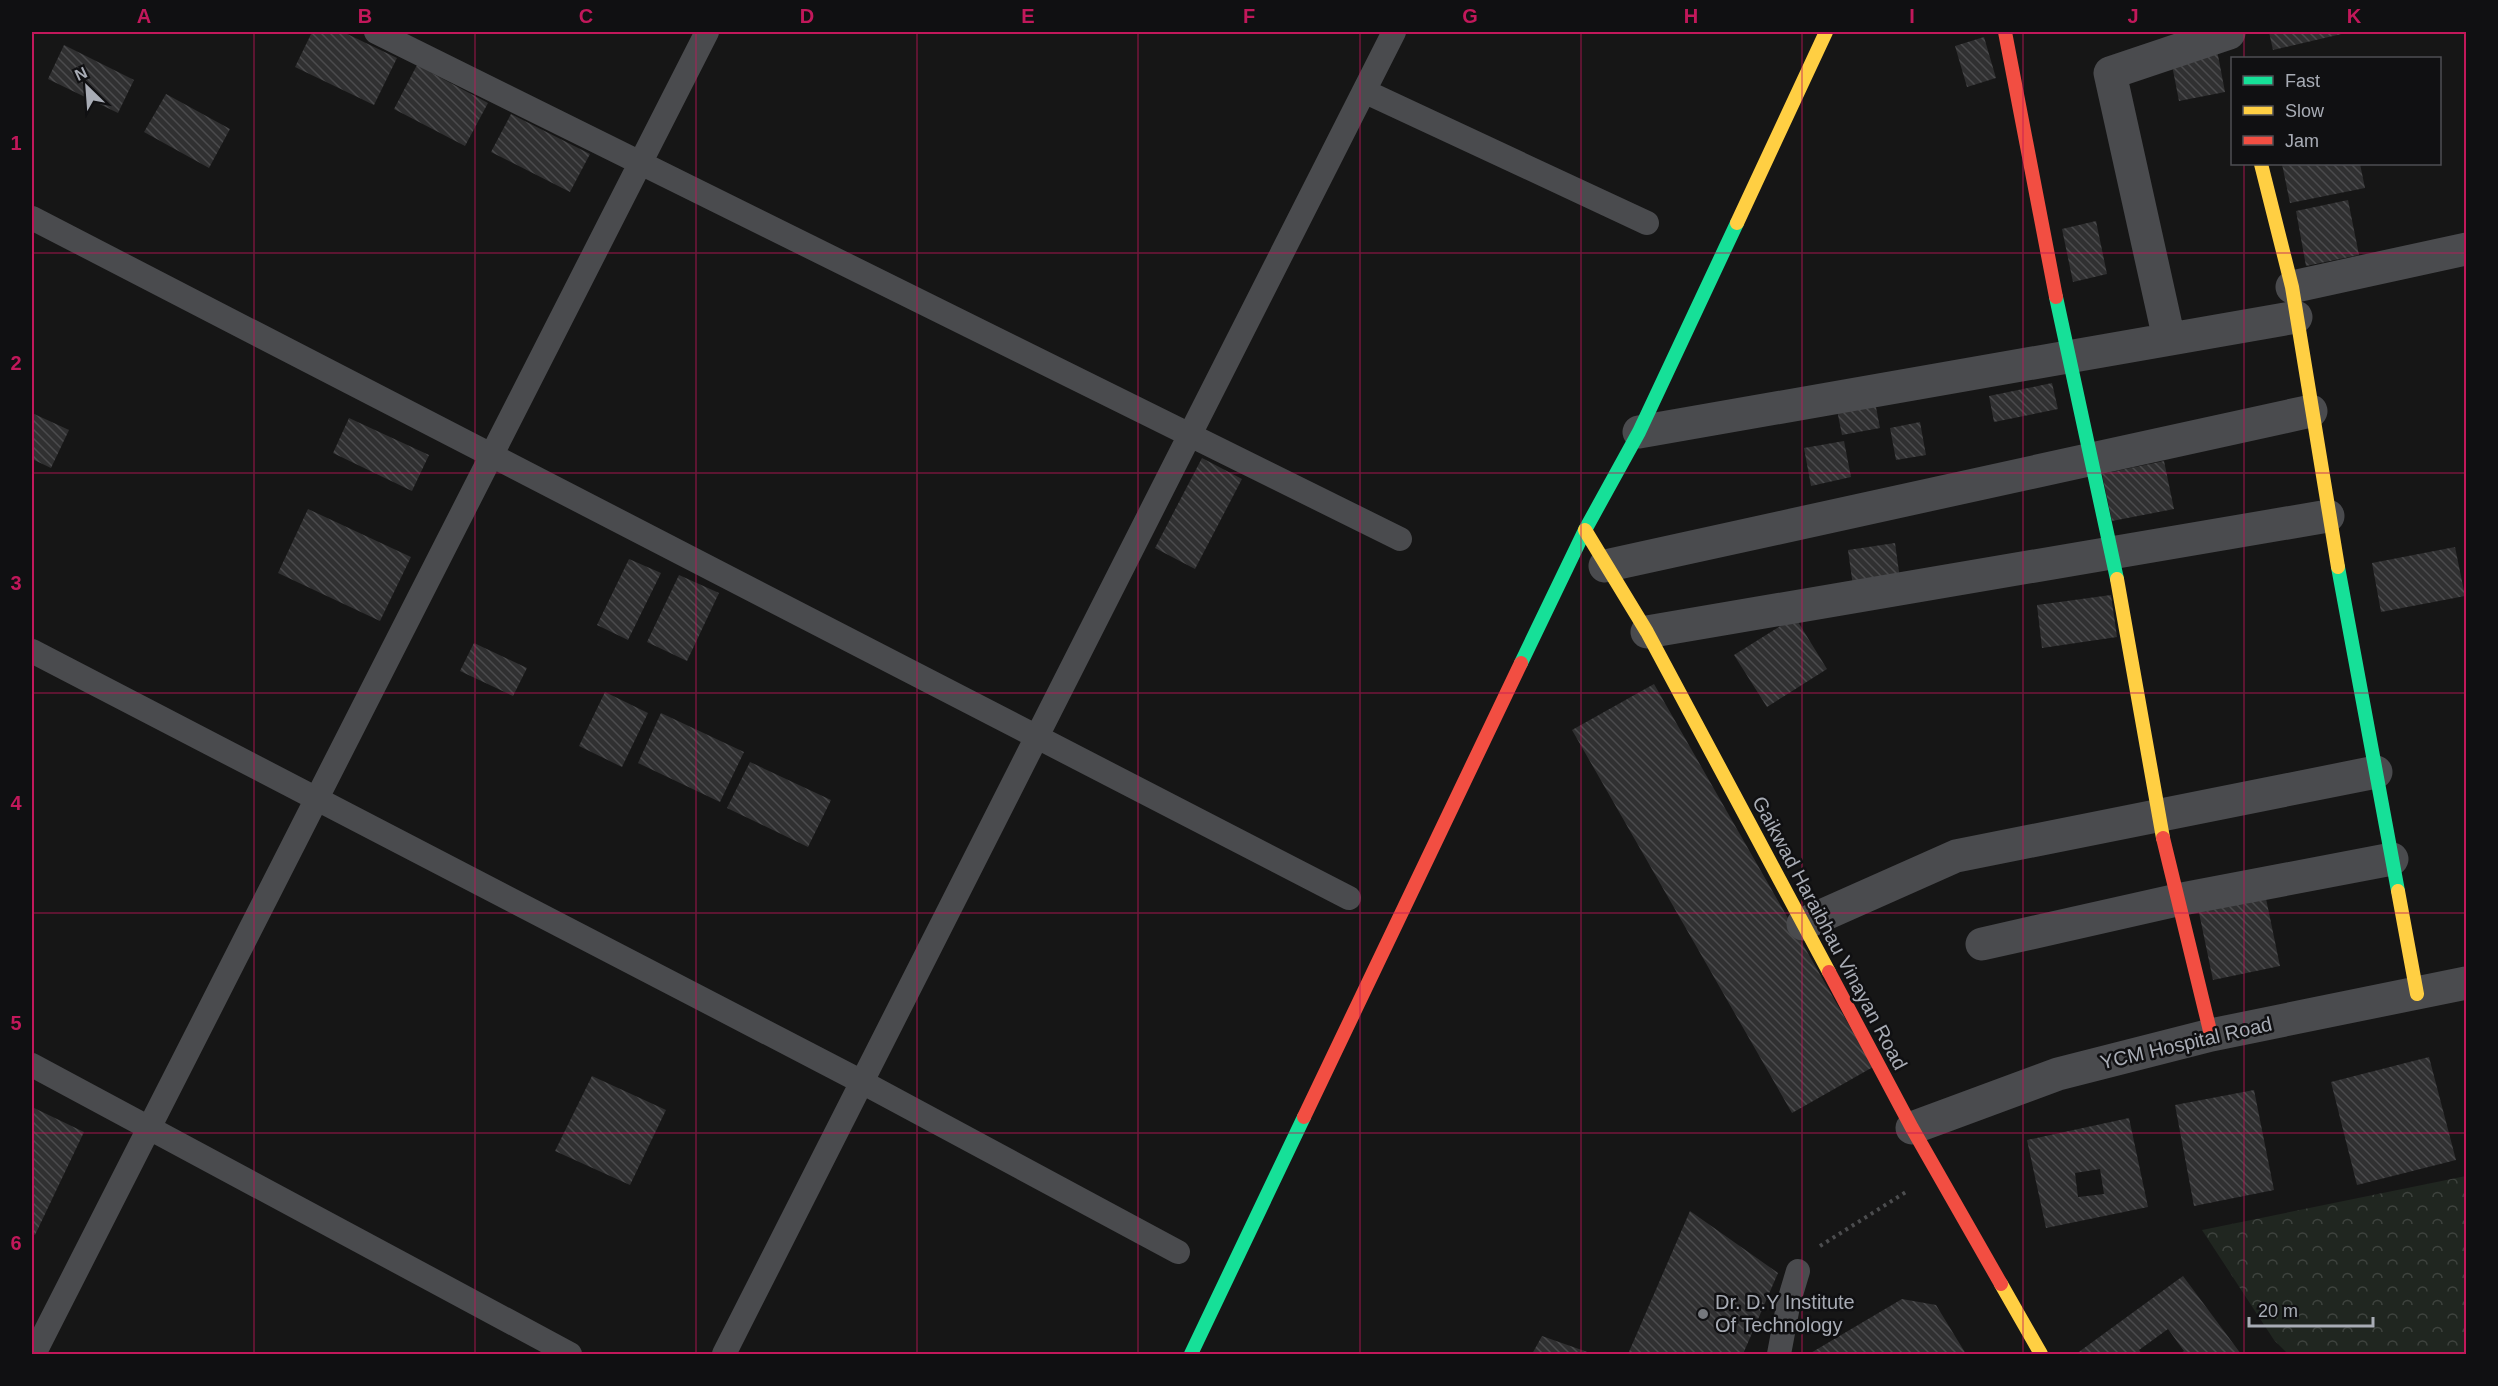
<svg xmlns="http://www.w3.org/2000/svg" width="2498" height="1386" font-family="Arial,sans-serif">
<defs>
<pattern id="park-crowns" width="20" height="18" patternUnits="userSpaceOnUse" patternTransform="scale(1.5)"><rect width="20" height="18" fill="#202620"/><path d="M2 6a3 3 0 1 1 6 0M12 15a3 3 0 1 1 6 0" fill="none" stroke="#3e433e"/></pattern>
<pattern id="building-back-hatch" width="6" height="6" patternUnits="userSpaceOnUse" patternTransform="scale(1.5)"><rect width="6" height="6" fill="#303031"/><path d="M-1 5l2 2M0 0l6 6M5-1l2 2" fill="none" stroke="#4b4b4d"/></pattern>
</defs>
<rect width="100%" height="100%" fill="#161616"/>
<path fill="url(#park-crowns)" d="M2466 1176V1354H2288L2274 1340 2202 1230Z"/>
<path fill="url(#building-back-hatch)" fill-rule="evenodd" d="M312 32H343L397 58 374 105 295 67Z
M2269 32H2350L2273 50Z
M1984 37 1996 78 1967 87 1955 46Z
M64 45 134 80 118 113 48 79Z
M2217 50 2225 92 2179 101 2171 60Z
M417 65 488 103 465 146 394 109Z
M166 94 230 129 209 168 144 132Z
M511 114 590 154 570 192 491 152Z
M2282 164H2360L2365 188 2290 203Z
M2348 200 2359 255 2306 266 2296 211Z
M2096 221 2107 274 2073 282 2062 229Z
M2052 383 2058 409 1994 422 1989 396Z
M1875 402 1880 428 1842 435 1837 410Z
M32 413 69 430 51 468 32 459Z
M349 418 429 455 412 491 333 453Z
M1920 422 1926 455 1896 460 1890 428Z
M1844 441 1851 477 1811 486 1804 448Z
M1202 458 1242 479 1195 569 1155 548Z
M2164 461 2174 509 2112 521 2102 474Z
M308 509 411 557 380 621 278 573Z
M1895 543 1900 579 1853 586 1848 550Z
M2455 547 2465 596 2381 612 2372 563Z
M629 559 661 573 628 640 597 625Z
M679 575 719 593 687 661 647 642Z
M2111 595 2117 637 2042 648 2037 605Z
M1795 617 1827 669 1767 707 1734 655Z
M474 643 527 668 513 696 460 671Z
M1654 684 1873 1067 1792 1113 1572 730Z
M605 692 648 713 622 767 579 746Z
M661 713 744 752 720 802 638 763Z
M750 762 831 800 808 847 727 808Z
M2264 889 2280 966 2213 980 2197 903Z
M2429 1057 2456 1160 2357 1185 2331 1082Z
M592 1076 666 1110 630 1185 555 1151Z
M2254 1090 2274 1190 2194 1206 2175 1105Z
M32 1107 84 1132 35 1235 32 1233Z
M2129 1118 2148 1207 2046 1228 2027 1140ZM2100 1169 2104 1194 2078 1197 2075 1173Z
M1690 1211 1778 1273 1743 1354H1628Z
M2183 1276 2241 1354H2179L2184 1351 2168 1329 2139 1350 2142 1354H2076Z
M1902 1299 1936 1305 1966 1354H1809Z
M1542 1336 1593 1354H1532Z"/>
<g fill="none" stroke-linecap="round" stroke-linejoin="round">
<path stroke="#4c4d4f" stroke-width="4" stroke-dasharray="3 4.5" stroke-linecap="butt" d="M1820 1246 1906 1192"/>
<path stroke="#4a4b4e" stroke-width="24" d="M376 32 1400 539
M1364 91 1647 223
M32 218 1349 898
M32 651 862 1082 1178 1252
M32 1065 570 1354
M34 1354 707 32
M724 1354 1394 32
M1779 1354 1789 1301 1798 1271"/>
<path stroke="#4a4b4e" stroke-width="33" d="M2292 287 2466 249
M2169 339 2110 73 2229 33
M1639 432 2296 317
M1605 566 2311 411
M1647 632 2328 516
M1803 924 1956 856 2376 772
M1982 944 2177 900 2392 859
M1912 1128 2058 1074 2211 1035 2466 983"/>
<path stroke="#16e098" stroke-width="14" d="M2056 297 2117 579
M2338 567 2398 891
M1521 663 1585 530 1639 432 1737 223
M1191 1354 1304 1117"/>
<path stroke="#ffcf43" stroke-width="14" d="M2261 164 2292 287 2338 567
M1737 223 1826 32
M1585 530 1647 632 1829 972
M2117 579 2163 838
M2398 891 2417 994
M2001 1284 2041 1354"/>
<path stroke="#f24e42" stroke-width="14" d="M2005 32 2056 297
M2163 838 2211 1035
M1829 972 1912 1128 2001 1284
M1304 1117 1521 663"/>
</g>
<path fill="none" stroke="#c2185b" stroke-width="1.5" stroke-opacity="0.55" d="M254 32V1354M475 32V1354M696 32V1354M917 32V1354M1138 32V1354M1360 32V1354M1581 32V1354M1802 32V1354M2023 32V1354M2244 32V58M2244 164V1354M32 253H2466M32 473H2466M32 693H2466M32 913H2466M32 1133H2466"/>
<circle fill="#75787d" stroke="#101012" stroke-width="2" cx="1703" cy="1314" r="6"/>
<g text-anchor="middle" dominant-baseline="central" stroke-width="5" stroke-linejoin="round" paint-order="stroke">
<g font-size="20" fill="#a8acb5" stroke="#101012">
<text transform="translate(1830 933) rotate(62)">Gaikwad Haraibhau Vinayan Road</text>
<text transform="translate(2186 1043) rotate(-13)">YCM Hospital Road</text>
</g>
<g font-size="20" fill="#a8acb5" stroke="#101012" text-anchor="start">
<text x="1715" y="1302">Dr. D.Y Institute<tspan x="1715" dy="23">Of Technology</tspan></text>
</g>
</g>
<rect width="2498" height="1386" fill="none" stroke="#101012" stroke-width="66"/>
<rect x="2231" y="57" width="210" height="108" fill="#101012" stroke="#4d4e53" stroke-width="1.5"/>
<rect x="2243" y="76" width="30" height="9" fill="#16e098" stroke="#4d4e53" stroke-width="1.5"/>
<text x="2285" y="87" font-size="18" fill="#a8acb5">Fast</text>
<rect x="2243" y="106" width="30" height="9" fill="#ffcf43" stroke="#4d4e53" stroke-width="1.5"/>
<text x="2285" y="117" font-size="18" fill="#a8acb5">Slow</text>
<rect x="2243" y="136" width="30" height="9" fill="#f24e42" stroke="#4d4e53" stroke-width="1.5"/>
<text x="2285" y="147" font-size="18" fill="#a8acb5">Jam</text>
<g transform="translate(87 87) rotate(335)" stroke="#101012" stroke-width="4.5" paint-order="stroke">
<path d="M0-4.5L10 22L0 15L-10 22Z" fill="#a8acb5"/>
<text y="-9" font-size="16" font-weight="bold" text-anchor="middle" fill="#a8acb5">N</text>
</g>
<path d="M2249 1317v9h124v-9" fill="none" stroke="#a8acb5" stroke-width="3"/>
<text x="2258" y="1317" font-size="18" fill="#a8acb5" stroke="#101012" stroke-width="4.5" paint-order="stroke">20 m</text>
<rect x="33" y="33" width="2432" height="1320" fill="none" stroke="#c2185b" stroke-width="2"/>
<g font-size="20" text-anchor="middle" font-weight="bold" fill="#c2185b">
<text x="144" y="23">A</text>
<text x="365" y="23">B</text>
<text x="586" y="23">C</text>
<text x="807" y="23">D</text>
<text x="1028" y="23">E</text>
<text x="1249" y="23">F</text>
<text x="1470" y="23">G</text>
<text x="1691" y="23">H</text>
<text x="1912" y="23">I</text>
<text x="2133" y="23">J</text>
<text x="2354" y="23">K</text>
<text x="16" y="150">1</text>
<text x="16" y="370">2</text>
<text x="16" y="590">3</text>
<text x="16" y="810">4</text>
<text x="16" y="1030">5</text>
<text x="16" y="1250">6</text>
</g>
</svg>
